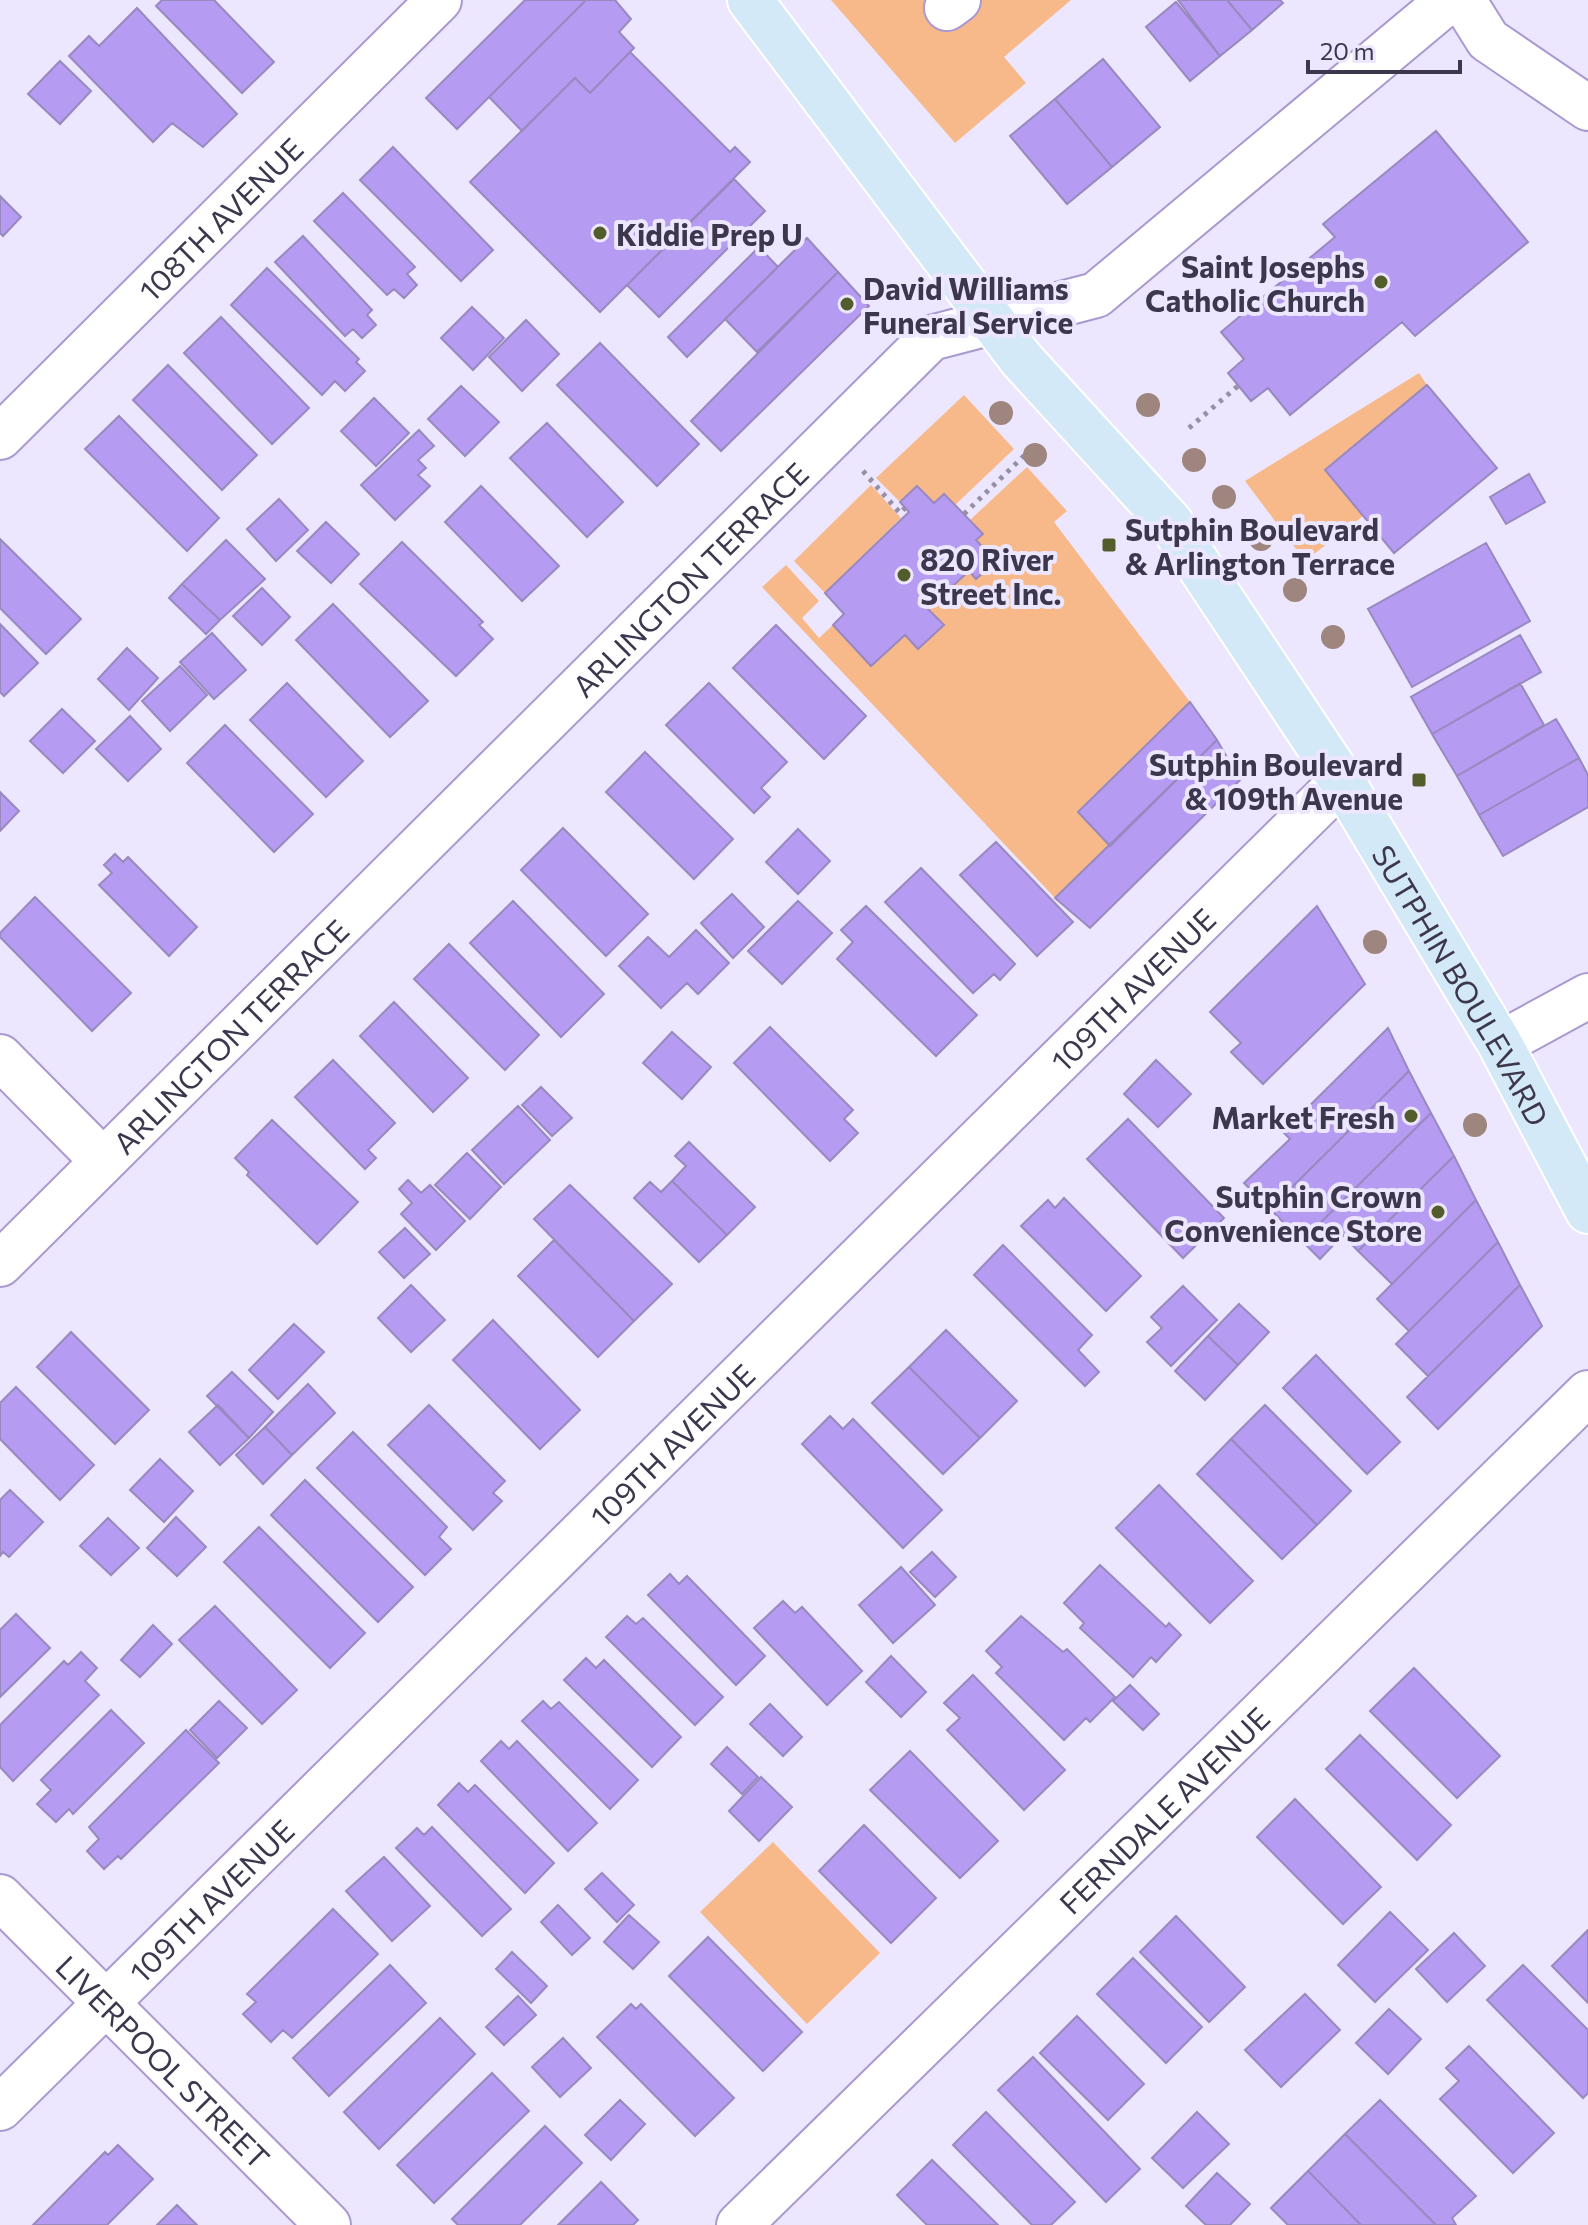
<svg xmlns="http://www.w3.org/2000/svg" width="1588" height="2225" font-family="Commissioner,sans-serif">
<rect width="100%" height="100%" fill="#ece6fe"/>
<path fill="#f8b98a" d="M831 0H1071L1004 57 1026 83 955 143Z
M1419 373 1427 385 1325 469 1363 516 1305 561 1245 481Z
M964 395 1014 449 955 505 944 494 934 503 917 486 900 502 876 478Z
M1027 467 1067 511 1054 522 1190 702 1079 812 1110 846 1055 898 762 587 786 565 819 601 802 618 819 638 833 625 871 665 905 635 943 625 928 609 969 571 977 579 995 562 976 540 983 534 970 520Z
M871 485 901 518 825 593 794 561Z
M773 1842 880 1953 807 2024 700 1912Z"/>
<path fill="#b69bf3" stroke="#9889bf" stroke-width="2" d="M162 0H214L274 62 242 93 156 6Z
M525 0H586L457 129 426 98Z
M586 0H615L631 19 619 32 634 48 590 93 575 78 522 131 489 97Z
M1178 0H1227L1252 30 1220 56Z
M1227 0H1280L1283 3 1252 30Z
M1176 2 1220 56 1190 81 1146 27Z
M137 8 237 114 203 147 172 123 153 142 69 56 89 36 99 46Z
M630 52 730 152 735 147 750 162 600 312 470 182 575 78 590 93Z
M1103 59 1160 127 1112 167 1055 99Z
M60 61 91 91 60 124 28 94Z
M1055 99 1112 167 1067 204 1010 136Z
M1436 131 1528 242 1415 336 1402 322 1290 415 1268 388 1251 401 1228 373 1244 359 1221 332 1335 237 1323 224Z
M393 147 493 250 461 281 360 180Z
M734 179 765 211 659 317 627 285Z
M343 193 415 267 407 274 417 285 404 298 394 289 387 295 314 221Z
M0 196 21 217 3 236 0 233Z
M303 236 372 310 367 315 376 325 362 338 353 329 345 336 275 262Z
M807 238 838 272 757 352 725 319Z
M759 247 778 267 687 357 668 337Z
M267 268 359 359 356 362 365 371 345 391 335 381 322 395 231 305Z
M838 272 869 306 721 451 691 421Z
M472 307 504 338 473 370 441 338Z
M221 317 309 408 272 444 184 353Z
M526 320 559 354 522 391 489 357Z
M600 343 699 444 657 486 557 385Z
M168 365 257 455 222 490 133 400Z
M1427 385 1497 468 1394 553 1325 470Z
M461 386 499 422 465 456 428 419Z
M374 398 409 433 376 466 341 431Z
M119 416 219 518 187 551 85 449Z
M547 423 623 502 587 537 510 458Z
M419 430 434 446 418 460 426 468 418 475 430 486 395 520 361 485Z
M1529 474 1545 502 1506 524 1490 497Z
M481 486 559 566 522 601 445 522Z
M917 486 934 503 944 494 955 505 983 534 976 540 996 561 976 579 969 571 928 609 944 625 918 649 905 635 871 666 833 625 844 614 825 593 909 512 900 502Z
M279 499 308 530 276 561 247 529Z
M326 522 359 554 331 583 297 551Z
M0 539 81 619 46 654 0 608Z
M226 540 265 579 220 620 182 584Z
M402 542 483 622 479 625 493 639 456 676 360 584Z
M1486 543 1530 621 1412 687 1368 609Z
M182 584 220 620 206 634 169 598Z
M262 588 290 617 262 645 233 616Z
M333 604 428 701 390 737 296 640Z
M0 624 38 663 4 696 0 692Z
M776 625 866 716 824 759 733 668Z
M212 633 246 670 214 699 180 662Z
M1520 635 1541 672 1432 734 1411 697Z
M127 648 158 678 129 710 98 679Z
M180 666 207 695 170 731 142 701Z
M287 683 363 761 326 797 250 720Z
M709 683 787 762 761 788 770 797 754 813 666 725Z
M1520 683 1544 725 1457 776 1432 734Z
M1190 702 1217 740 1110 846 1078 812Z
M62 709 95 741 63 773 30 741Z
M130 716 161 749 128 781 96 749Z
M1556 719 1579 758 1479 815 1457 776Z
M225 725 313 814 274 852 187 763Z
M1217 740 1240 780 1090 928 1055 898Z
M645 752 733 839 694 879 606 792Z
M1579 758 1588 775V807L1503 856 1479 815Z
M0 792 19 811 0 831Z
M563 828 648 914 606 956 521 870Z
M798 829 830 861 798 894 766 862Z
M996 842 1073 922 1037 956 960 875Z
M115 854 123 862 128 857 197 927 169 956 99 885 112 873 104 865Z
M921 868 1015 964 1000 980 994 974 973 993 885 902Z
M732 894 764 927 733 958 701 923Z
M35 897 131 993 92 1031 0 937V933Z
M513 901 604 994 561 1037 470 943Z
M798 901 832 933 782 984 748 951Z
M866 906 977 1015 936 1056 837 959 853 942 841 930Z
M1317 906 1365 984 1263 1084 1231 1052 1241 1043 1210 1012Z
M696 930 729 963 698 994 687 983 661 1008 619 966 648 937 669 957Z
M449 944 539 1035 505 1070 414 979Z
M394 1002 468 1078 433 1112 360 1036Z
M770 1027 853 1110 844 1119 858 1133 830 1161 734 1063Z
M1388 1028 1409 1071 1270 1209 1244 1183 1290 1139 1283 1132Z
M672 1032 711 1067 682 1099 643 1063Z
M333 1060 395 1123 368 1150 376 1158 365 1169 295 1097Z
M1156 1060 1191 1094 1158 1127 1124 1094Z
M1409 1071 1431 1113 1302 1241 1270 1209Z
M541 1087 572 1118 552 1136 522 1105Z
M518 1106 550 1140 504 1184 472 1150Z
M1431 1113 1454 1156 1358 1251 1343 1235 1320 1259 1302 1241Z
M1128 1119 1224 1218 1183 1258 1087 1159Z
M272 1120 358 1202 317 1244 247 1175 249 1172 235 1158Z
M689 1142 755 1207 727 1235 672 1181 686 1166 675 1156Z
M467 1153 501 1187 470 1219 435 1185Z
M1454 1156 1476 1200 1392 1284 1358 1251Z
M408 1180 421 1193 430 1185 465 1221 436 1250 401 1214 412 1203 399 1189Z
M672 1181 727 1235 699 1262 634 1198 650 1182 661 1192Z
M570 1185 672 1284 634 1321 534 1219Z
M1064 1198 1141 1276 1106 1311 1021 1226 1048 1200 1055 1208Z
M1476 1200 1498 1242 1409 1331 1377 1299Z
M405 1228 430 1254 404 1278 379 1252Z
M554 1240 634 1321 598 1357 518 1276Z
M1498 1242 1520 1285 1428 1376 1396 1344Z
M1003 1245 1092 1335 1078 1350 1099 1372 1085 1386 974 1275Z
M411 1285 445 1320 411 1352 378 1318Z
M1520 1285 1542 1326 1438 1429 1407 1397Z
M1183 1286 1217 1320 1171 1366 1147 1342 1162 1328 1151 1317Z
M1239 1304 1269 1332 1238 1365 1208 1336Z
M493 1320 580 1410 540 1449 453 1360Z
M294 1324 324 1352 278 1399 249 1370Z
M946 1330 1017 1401 980 1438 909 1367Z
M71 1332 149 1410 115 1444 37 1367Z
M1208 1336 1238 1365 1205 1400 1175 1371Z
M1316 1355 1400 1442 1367 1474 1283 1388Z
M909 1367 980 1438 943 1474 872 1403Z
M232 1372 273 1412 249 1438 207 1396Z
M308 1384 335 1413 292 1455 265 1427Z
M16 1387 94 1465 60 1500 0 1439V1403Z
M218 1405 249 1438 220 1465 189 1432Z
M429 1405 505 1481 493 1493 502 1501 473 1530 388 1445Z
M1265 1405 1351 1491 1317 1525 1231 1439Z
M830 1416 843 1429 853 1419 942 1510 903 1548 802 1444Z
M265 1427 292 1455 263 1484 236 1455Z
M353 1432 447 1527 439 1537 451 1549 425 1575 317 1468Z
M1231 1439 1317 1525 1282 1559 1197 1474Z
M160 1459 193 1491 164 1522 130 1490Z
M305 1480 413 1587 378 1622 271 1515Z
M1159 1485 1253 1581 1210 1623 1116 1528Z
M10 1490 43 1522 9 1557 3 1552 0 1556V1500Z
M176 1517 206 1547 177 1576 147 1548Z
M108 1518 139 1548 111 1575 80 1546Z
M259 1527 365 1633 330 1668 224 1562Z
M932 1552 956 1577 935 1597 910 1572Z
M1100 1565 1166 1627 1169 1623 1181 1635 1156 1662 1151 1657 1133 1677 1080 1628 1084 1623 1064 1603Z
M901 1567 935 1605 893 1643 859 1605Z
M670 1574 679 1584 687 1576 765 1656 736 1685 648 1595Z
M783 1601 795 1613 802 1607 862 1671 827 1705 754 1628Z
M215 1606 297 1690 262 1724 179 1640Z
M16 1614 50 1648 0 1697V1630Z
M627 1616 636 1624 643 1618 723 1697 695 1725 606 1637Z
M1021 1616 1063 1652 1067 1649 1115 1697 1090 1722 1086 1718 1064 1740 996 1673 1002 1667 986 1651Z
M153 1625 172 1644 140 1677 121 1660Z
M81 1652 97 1668 85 1681 99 1695 13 1781 0 1767V1725L64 1661 68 1665Z
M891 1656 926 1692 901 1717 866 1682Z
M586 1658 596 1668 604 1660 681 1737 652 1767 564 1680Z
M1414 1668 1500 1756 1457 1798 1370 1711Z
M973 1675 1065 1770 1024 1810 947 1730 960 1718 944 1703Z
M1130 1685 1159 1714 1143 1730 1113 1701Z
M219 1701 247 1728 217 1758 190 1730Z
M543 1701 551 1709 559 1702 638 1780 610 1809 522 1721Z
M770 1704 802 1737 783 1756 750 1724Z
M111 1710 144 1743 73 1814 69 1809 56 1822 37 1804 51 1790 41 1780Z
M186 1730 219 1763 121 1859 118 1856 104 1869 87 1851 99 1839 89 1827Z
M1360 1735 1451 1825 1417 1860 1326 1769Z
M501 1741 509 1749 517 1741 597 1823 568 1851 481 1761Z
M727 1747 758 1777 742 1794 711 1764Z
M910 1751 998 1841 960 1878 870 1790Z
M761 1777 792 1807 759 1841 729 1811Z
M459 1783 468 1792 475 1785 554 1863 525 1893 438 1805Z
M1295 1799 1381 1887 1343 1924 1257 1837Z
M864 1825 936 1898 891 1943 819 1871Z
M432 1827 511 1909 482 1936 396 1848 417 1828 424 1835Z
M384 1857 430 1906 392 1941 346 1891Z
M602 1873 634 1905 617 1922 585 1889Z
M558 1905 590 1938 572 1955 541 1922Z
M333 1909 378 1954 292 2038 283 2030 271 2042 243 2014 256 2002 247 1994Z
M1390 1912 1428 1950 1375 2002 1338 1965Z
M629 1915 659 1942 633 1969 604 1942Z
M1176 1916 1245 1987 1209 2022 1140 1952Z
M1588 1930V2003L1552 1966Z
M1454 1933 1485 1966 1447 2002 1416 1969Z
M708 1937 802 2032 763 2071 669 1976Z
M512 1952 547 1986 531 2003 496 1969Z
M1133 1958 1202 2027 1166 2063 1097 1994Z
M390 1965 426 2003 329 2096 293 2058Z
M1523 1965 1588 2030V2093L1583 2098 1487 2000Z
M1305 1994 1340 2030 1281 2087 1245 2050Z
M518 1996 536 2015 504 2045 486 2027Z
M631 2004 636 2009 641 2004 734 2098 695 2136 597 2037Z
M1389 2009 1421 2039 1388 2074 1356 2043Z
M1077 2016 1144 2084 1108 2120 1040 2053Z
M440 2018 475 2054 379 2149 344 2112Z
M563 2038 591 2068 560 2097 532 2067Z
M1469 2046 1554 2133 1513 2173 1440 2099 1459 2081 1446 2068Z
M1033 2057 1140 2169 1106 2202 998 2090Z
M492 2073 529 2111 434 2203 397 2165Z
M620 2100 645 2124 611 2160 585 2135Z
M1380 2100 1476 2196 1452 2218 1456 2225H1436L1345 2134Z
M986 2112 1075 2202 1051 2225H1032L953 2145Z
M1197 2112 1229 2144 1183 2188 1152 2158Z
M545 2126 582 2163 520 2225H458L452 2219Z
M1345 2134 1436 2225H1361L1308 2171Z
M118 2145 153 2179 107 2225H33L105 2152 108 2155Z
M932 2160 998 2225H927L897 2195Z
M1308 2171 1361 2225H1288L1271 2208Z
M1217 2173 1250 2204 1230 2225H1206L1186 2206Z
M601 2182 638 2220 633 2225H558Z
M177 2205 197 2225H157Z"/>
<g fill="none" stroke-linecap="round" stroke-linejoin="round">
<g stroke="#a999d0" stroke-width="48">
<g id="minor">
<path d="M1463 0 1488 40 1588 108"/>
<path d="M947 8 958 0"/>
<path id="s1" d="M0 437 439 0"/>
<path d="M1500 1044 1588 996"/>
<path d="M0 1057 103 1161"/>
<path id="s2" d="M0 1264 931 338 1096 295 1449 0"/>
<path id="s3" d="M0 1897 328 2225"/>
<path id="s4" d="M0 2108 1342 781"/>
<path id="s5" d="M739 2225 1588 1393"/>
</g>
</g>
<g stroke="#fff" stroke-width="48">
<g id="major">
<path id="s6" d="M750 0 1021 359 1170 522 1342 781 1500 1044 1588 1211"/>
</g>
</g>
<path stroke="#9690a7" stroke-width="5" stroke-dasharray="4 6" stroke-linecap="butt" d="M1189 428 1238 386
M863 471 900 513 905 508
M964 514 1031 449"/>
<use href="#minor" stroke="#fff" stroke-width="44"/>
<use href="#major" stroke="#d4e9f7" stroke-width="44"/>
</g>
<g fill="#9e857d">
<circle cx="1148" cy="405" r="12"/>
<circle cx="1001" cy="413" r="12"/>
<circle cx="1035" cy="455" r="12"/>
<circle cx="1194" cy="460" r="12"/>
<circle cx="1224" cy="497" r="12"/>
<circle cx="1261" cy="539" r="12"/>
<circle cx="1295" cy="590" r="12"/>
<circle cx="1333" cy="637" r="12"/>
<circle cx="1375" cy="942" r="12"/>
<circle cx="1475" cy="1125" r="12"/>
</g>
<g fill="#535c2b" stroke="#ece6fe" stroke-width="3">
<circle cx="600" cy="233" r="8"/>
<circle cx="1381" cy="282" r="8"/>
<circle cx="847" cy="304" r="8"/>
<rect x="1101" y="537" width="16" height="16" rx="4"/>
<circle cx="904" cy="575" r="8"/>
<rect x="1411" y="772" width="16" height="16" rx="4"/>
<circle cx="1411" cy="1116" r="8"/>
<circle cx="1438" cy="1212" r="8"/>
</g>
<g text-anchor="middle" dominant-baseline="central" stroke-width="8" stroke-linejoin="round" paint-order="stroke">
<g font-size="30" fill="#3d374e" stroke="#ece6fe">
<text stroke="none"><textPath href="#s1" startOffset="310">108TH AVENUE</textPath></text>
<text stroke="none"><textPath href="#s2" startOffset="972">ARLINGTON TERRACE</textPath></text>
<text stroke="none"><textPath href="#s6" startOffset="1218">SUTPHIN BOULEVARD</textPath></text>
<text stroke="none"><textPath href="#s4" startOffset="1592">109TH AVENUE</textPath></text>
<text stroke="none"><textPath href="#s2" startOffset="324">ARLINGTON TERRACE</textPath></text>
<text stroke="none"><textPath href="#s4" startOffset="944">109TH AVENUE</textPath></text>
<text stroke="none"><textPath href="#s5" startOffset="594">FERNDALE AVENUE</textPath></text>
<text stroke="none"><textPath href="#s4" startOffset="296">109TH AVENUE</textPath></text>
<text stroke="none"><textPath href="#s3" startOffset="232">LIVERPOOL STREET</textPath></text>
</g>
<g font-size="30" font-weight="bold" fill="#3d374e" stroke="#ece6fe" text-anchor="start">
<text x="616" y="233">Kiddie Prep U</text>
<text x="1365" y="265" text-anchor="end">Saint Josephs<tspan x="1365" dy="34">Catholic Church</tspan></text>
<text x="863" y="287">David Williams<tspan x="863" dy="34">Funeral Service</tspan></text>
<text x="1125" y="528">Sutphin Boulevard<tspan x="1125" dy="34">&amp; Arlington Terrace</tspan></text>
<text x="920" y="558">820 River<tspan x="920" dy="34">Street Inc.</tspan></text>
<text x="1403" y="763" text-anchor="end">Sutphin Boulevard<tspan x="1403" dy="34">&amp; 109th Avenue</tspan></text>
<text x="1395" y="1116" text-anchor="end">Market Fresh</text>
<text x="1422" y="1195" text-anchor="end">Sutphin Crown<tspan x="1422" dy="34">Convenience Store</tspan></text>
</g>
</g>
<path d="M1308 60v12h152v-12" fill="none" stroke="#3d374e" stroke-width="4"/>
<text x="1320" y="60" font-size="24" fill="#3d374e" stroke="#ece6fe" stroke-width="6" paint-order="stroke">20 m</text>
</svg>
